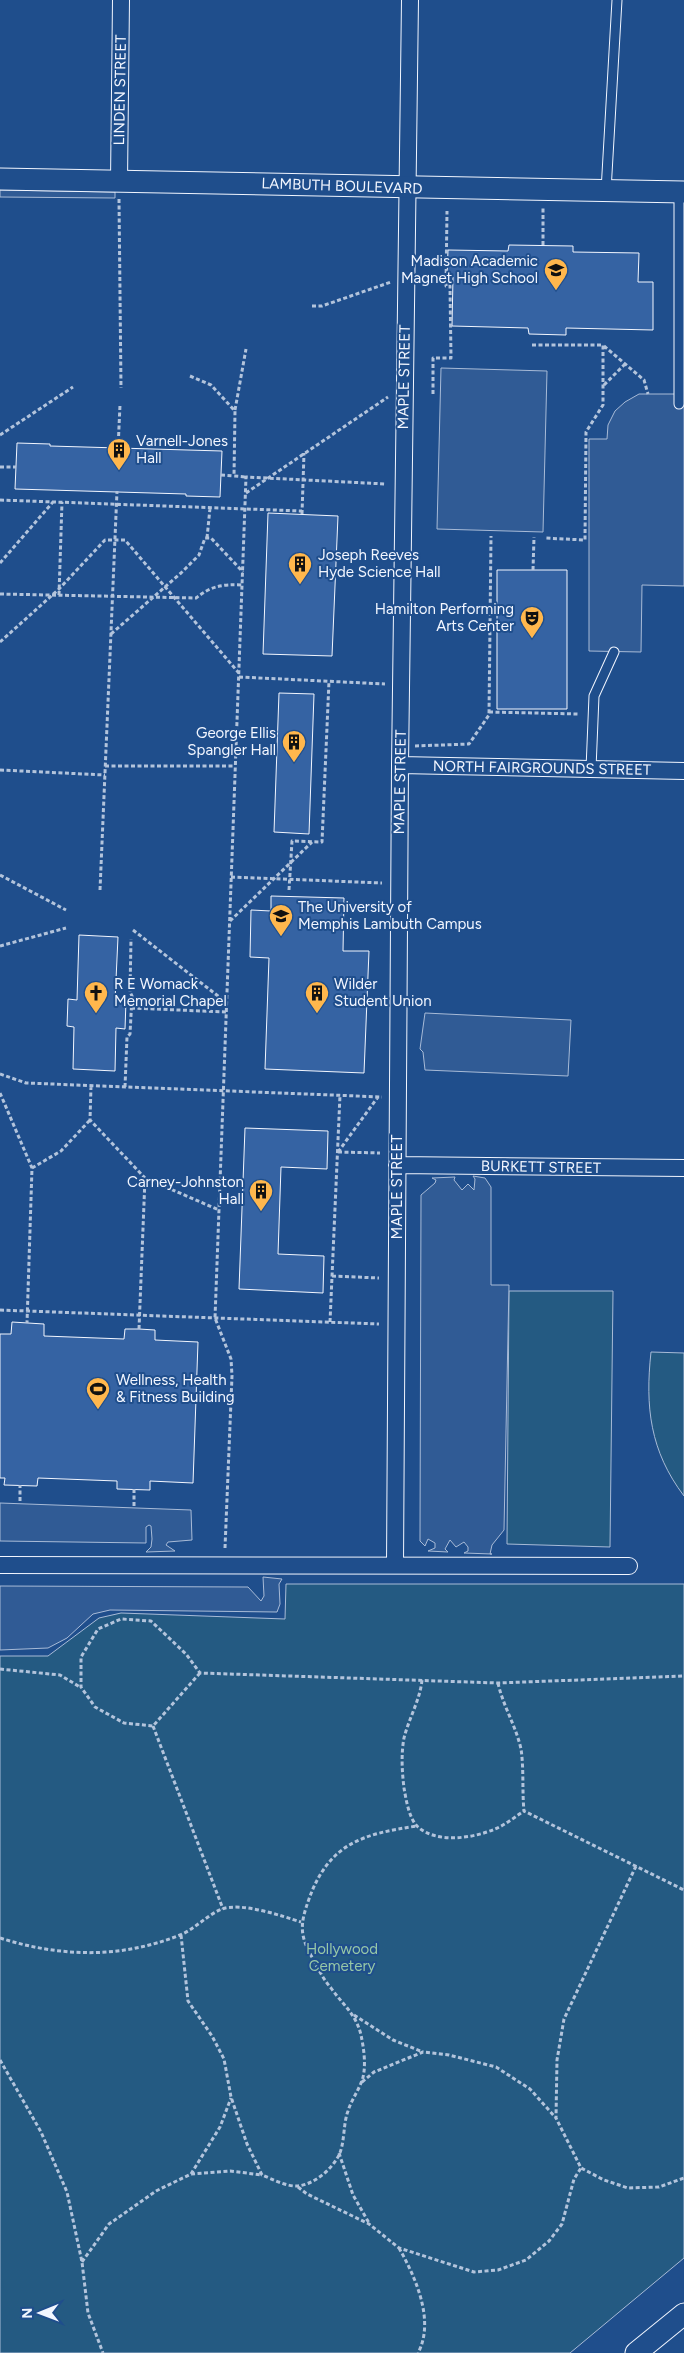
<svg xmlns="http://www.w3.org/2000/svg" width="684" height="2353" font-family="Figtree,sans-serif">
<rect width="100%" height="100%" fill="#1f4e8c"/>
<path fill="#245a82" stroke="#a8bbd7" d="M509 1291H613L610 1547 507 1544Z
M651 1352 684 1353V1496C650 1451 645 1407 651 1352Z
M286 1584H684V2258L570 2353H0V1656H48L99 1618 121 1613 285 1619Z"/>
<path fill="#305b95" stroke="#a8bbd7" d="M0 190 115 192V198L0 197Z
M441 368 547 371 543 532 437 529Z
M639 394H684V586L642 585 641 652 589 651V439H607L608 425 615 411 625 402Z
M425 1013 571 1020 568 1076 425 1070 423 1052 420 1049Z
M473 1176 485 1178 491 1187V1285H509L504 1530 492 1545 490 1554H492L464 1553 468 1551V1547L464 1542 456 1547 450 1540 445 1549 448 1552 428 1551 435 1548V1543L428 1539 425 1546 420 1541 421 1195 435 1183 436 1180 432 1178 455 1177 454 1180 462 1190 468 1184 474 1190 475 1179Z
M0 1503 191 1510 192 1540 168 1542 166 1545 175 1551 146 1552 151 1547 152 1539 151 1526 149 1525 146 1527V1543L0 1541Z
M263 1577 282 1579 279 1584 280 1604 277 1612 110 1610 93 1614 67 1638 48 1648 0 1650V1586L248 1587 261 1601 264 1596Z"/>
<path fill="#3563a3" stroke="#f2f6ff" d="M509 245 573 246V252L639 253 638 282H653V330L566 328V335L529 334 528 328 452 326 453 277H447L448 250 508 251Z
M17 443 50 444V446L222 451 220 497 186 496V494L15 489Z
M268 513 338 516 332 656 263 654Z
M497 570H567V709H497Z
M279 693 314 694 309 834 274 832Z
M271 896 344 898 343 951H369L364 1073 265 1069 269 958 250 957 251 910 271 911Z
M79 935 118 937 115 1001H126L125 1029 116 1028 115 1071 73 1069 74 1027 67 1026 68 999 77 1000Z
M245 1128 328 1131 327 1169 281 1167 278 1254 324 1256 323 1293 239 1289Z
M12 1322 44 1324V1336L124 1339 125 1329H139L155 1330V1340L198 1342 193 1483 150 1481V1490L117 1489V1481L38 1478 37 1486 4 1485 5 1478H0V1334H11Z"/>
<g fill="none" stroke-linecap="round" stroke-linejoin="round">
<g stroke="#f2f6ff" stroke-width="11">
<path id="service" d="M606 191 617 0
M679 404V192
M591 769 594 696 614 652"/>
</g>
<g stroke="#f2f6ff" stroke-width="18">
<path id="minor" d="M119 181 121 0
M400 765 684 771
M397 1165 684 1168
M0 1565 629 1566
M395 1565 400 765 410 0"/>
</g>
<g stroke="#f2f6ff" stroke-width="23">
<path id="tertiary" d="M0 179 684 192
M636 2353 684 2314"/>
</g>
<path stroke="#b3c4dc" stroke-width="3" stroke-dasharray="4 2.5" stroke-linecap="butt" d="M119 199 121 388
M543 245V208
M312 306H322L391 282
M532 345H603V405L586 432 585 540 544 538
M604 346 644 380 648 394
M190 376 211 385 235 411 234 476 246 477
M604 385 625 364
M433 394V358H451L450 286H446L447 211
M235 410 246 349
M0 435 73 387
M118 449 120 405
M0 467H16
M221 475 234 476
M246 493 388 397
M0 500 302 511
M302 514 304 453
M207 538 210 508
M0 563 53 502
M533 570 534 537
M0 594 196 598C211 586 222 584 242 585
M59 595 62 502
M111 634 181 573 199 555 205 538H211L243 572
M0 642 59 589 105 540H125L238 672
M239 677 385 684
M489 712 579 714
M415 746 469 744 489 715 491 536
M105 766H235
M0 770 105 775
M0 875 66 910
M231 877 382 883
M100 890 117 491
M289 890 292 841 322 842 329 681
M230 921 312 842
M133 930 227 1003
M0 946 66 928
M131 1008 226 1012
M0 1074 26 1083 382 1097
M91 1086 90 1120 145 1178 219 1210
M125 1087 127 1037 130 1034 132 996 130 992 131 939
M0 1093 32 1168 27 1323
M338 1152 378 1097
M338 1152 380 1153
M32 1168 61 1151 90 1120
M332 1276 379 1278
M0 1310 379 1324
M330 1322 340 1095
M139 1329 145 1178
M134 1489V1506
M20 1501V1485
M225 1548 232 1376 231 1359 215 1318 246 477 386 484
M0 1669 60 1675 80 1687
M200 1673 153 1726 124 1723 95 1707 81 1687V1657L98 1629 121 1619 151 1621 186 1654 200 1673 498 1683 684 1676
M422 1680C420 1700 409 1718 404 1738 401 1754 402 1772 404 1788 406 1799 409 1819 418 1827 437 1844 474 1838 495 1829 505 1825 515 1817 524 1811
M498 1683C503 1706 516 1726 521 1749 524 1769 522 1791 524 1811L684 1890
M153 1726 223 1909
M636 1866 564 2019 557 2060 556 2118 581 2168 604 2180 628 2188 659 2187 684 2178
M181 1935 188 2001 212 2036 224 2059 231 2097 247 2144 262 2175C272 2179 287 2187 298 2186 315 2184 332 2169 339 2155 345 2142 343 2124 348 2111 351 2101 357 2093 361 2083 367 2070 364 2049 361 2035 356 2014 343 2005 331 1988 324 1980 318 1969 313 1959 299 1935 300 1924 309 1899 329 1843 363 1834 417 1826
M0 1938C60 1957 120 1959 180 1935 195 1929 207 1915 222 1909 242 1902 282 1916 301 1922
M354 2015 393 2040 423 2052
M0 2060 41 2132 67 2192 82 2262 88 2313 103 2353
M362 2082 374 2072 423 2052 449 2055 496 2067 530 2089 556 2118
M339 2153 353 2195 369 2223
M191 2174 220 2127 231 2098
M298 2187 307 2194 369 2224 399 2248 474 2272 498 2270 526 2260 549 2241 562 2224 574 2179 581 2168
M399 2248C416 2278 435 2321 418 2353
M82 2262 109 2224 156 2191 191 2174 230 2171 262 2175"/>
<use href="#service" stroke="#1f4e8c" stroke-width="9"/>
<use href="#minor" stroke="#1f4e8c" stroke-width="16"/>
<use href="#tertiary" stroke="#1f4e8c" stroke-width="21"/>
</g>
<defs>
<g id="school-pin" transform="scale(1.25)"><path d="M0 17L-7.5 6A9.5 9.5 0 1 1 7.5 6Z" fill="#ffb74d" stroke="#1f4e8c"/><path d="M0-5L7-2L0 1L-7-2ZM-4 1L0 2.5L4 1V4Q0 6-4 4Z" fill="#111"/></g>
<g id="building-pin" transform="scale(1.25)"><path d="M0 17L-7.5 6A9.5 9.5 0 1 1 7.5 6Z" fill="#ffb74d" stroke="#1f4e8c"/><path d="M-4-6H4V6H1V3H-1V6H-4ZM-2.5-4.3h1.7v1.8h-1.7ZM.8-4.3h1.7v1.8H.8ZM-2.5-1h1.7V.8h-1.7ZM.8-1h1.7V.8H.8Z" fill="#111"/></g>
<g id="theatre-pin" transform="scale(1.25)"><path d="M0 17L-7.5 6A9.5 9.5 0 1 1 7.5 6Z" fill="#ffb74d" stroke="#1f4e8c"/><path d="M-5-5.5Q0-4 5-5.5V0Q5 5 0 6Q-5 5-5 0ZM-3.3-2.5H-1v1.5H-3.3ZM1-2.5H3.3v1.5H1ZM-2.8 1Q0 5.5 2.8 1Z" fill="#111"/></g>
<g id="university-pin" transform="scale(1.25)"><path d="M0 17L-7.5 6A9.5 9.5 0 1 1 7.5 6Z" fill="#ffb74d" stroke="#1f4e8c"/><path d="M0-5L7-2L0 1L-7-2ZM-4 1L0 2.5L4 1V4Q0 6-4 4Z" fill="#111"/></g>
<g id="church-pin" transform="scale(1.25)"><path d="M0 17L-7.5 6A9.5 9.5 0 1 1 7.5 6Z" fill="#ffb74d" stroke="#1f4e8c"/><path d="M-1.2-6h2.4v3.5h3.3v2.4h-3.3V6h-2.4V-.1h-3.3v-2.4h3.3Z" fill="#111"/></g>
<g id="stadium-pin" transform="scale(1.25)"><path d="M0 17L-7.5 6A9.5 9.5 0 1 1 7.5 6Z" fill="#ffb74d" stroke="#1f4e8c"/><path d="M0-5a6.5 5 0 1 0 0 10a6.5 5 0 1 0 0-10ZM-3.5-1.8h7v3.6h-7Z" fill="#111"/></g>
</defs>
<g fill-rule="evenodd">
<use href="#school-pin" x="556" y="270"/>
<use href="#building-pin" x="119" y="450"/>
<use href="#building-pin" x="300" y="564"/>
<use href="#theatre-pin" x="532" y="618"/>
<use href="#building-pin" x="294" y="742"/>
<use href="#university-pin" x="281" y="916"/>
<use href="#church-pin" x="96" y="993"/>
<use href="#building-pin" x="317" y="993"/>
<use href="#building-pin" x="261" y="1191"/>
<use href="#stadium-pin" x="98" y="1389"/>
</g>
<g text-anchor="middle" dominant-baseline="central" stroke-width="4" stroke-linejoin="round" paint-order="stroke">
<g font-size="15" fill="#f2f6ff" stroke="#1f4e8c">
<text transform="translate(120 90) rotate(-89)">LINDEN STREET</text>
<text transform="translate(342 186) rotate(2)">LAMBUTH BOULEVARD</text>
<text transform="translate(404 377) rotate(-89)">MAPLE STREET</text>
<text transform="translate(542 768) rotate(1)">NORTH FAIRGROUNDS STREET</text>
<text transform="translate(400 782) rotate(-89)">MAPLE STREET</text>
<text transform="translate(541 1167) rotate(1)">BURKETT STREET</text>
<text transform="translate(397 1187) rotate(-90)">MAPLE STREET</text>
</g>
<g font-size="15" fill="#f2f6ff" stroke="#1f4e8c" text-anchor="start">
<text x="538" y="261" text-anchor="end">Madison Academic<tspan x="538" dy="17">Magnet High School</tspan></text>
<text x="136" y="441">Varnell-Jones<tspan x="136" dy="17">Hall</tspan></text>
<text x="318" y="555">Joseph Reeves<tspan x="318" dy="17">Hyde Science Hall</tspan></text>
<text x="514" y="609" text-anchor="end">Hamilton Performing<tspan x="514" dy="17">Arts Center</tspan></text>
<text x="276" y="733" text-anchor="end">George Ellis<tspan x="276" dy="17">Spangler Hall</tspan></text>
<text x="298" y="907">The University of<tspan x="298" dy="17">Memphis Lambuth Campus</tspan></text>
<text x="114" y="984">R E Womack<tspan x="114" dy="17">Memorial Chapel</tspan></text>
<text x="334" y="984">Wilder<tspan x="334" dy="17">Student Union</tspan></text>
<text x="244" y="1182" text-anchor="end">Carney-Johnston<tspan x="244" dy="17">Hall</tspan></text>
<text x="116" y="1380">Wellness, Health<tspan x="116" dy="17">&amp; Fitness Building</tspan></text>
</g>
<g font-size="15" fill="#97c8a6" stroke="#1f4e8c">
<text x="342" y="1949">Hollywood<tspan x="342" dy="17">Cemetery</tspan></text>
</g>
</g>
<g transform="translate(40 2313) rotate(269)" stroke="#1f4e8c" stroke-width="4" paint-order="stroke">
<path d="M0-4L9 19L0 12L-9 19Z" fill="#f2f6ff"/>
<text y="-8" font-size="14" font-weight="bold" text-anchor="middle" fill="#f2f6ff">N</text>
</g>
</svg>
